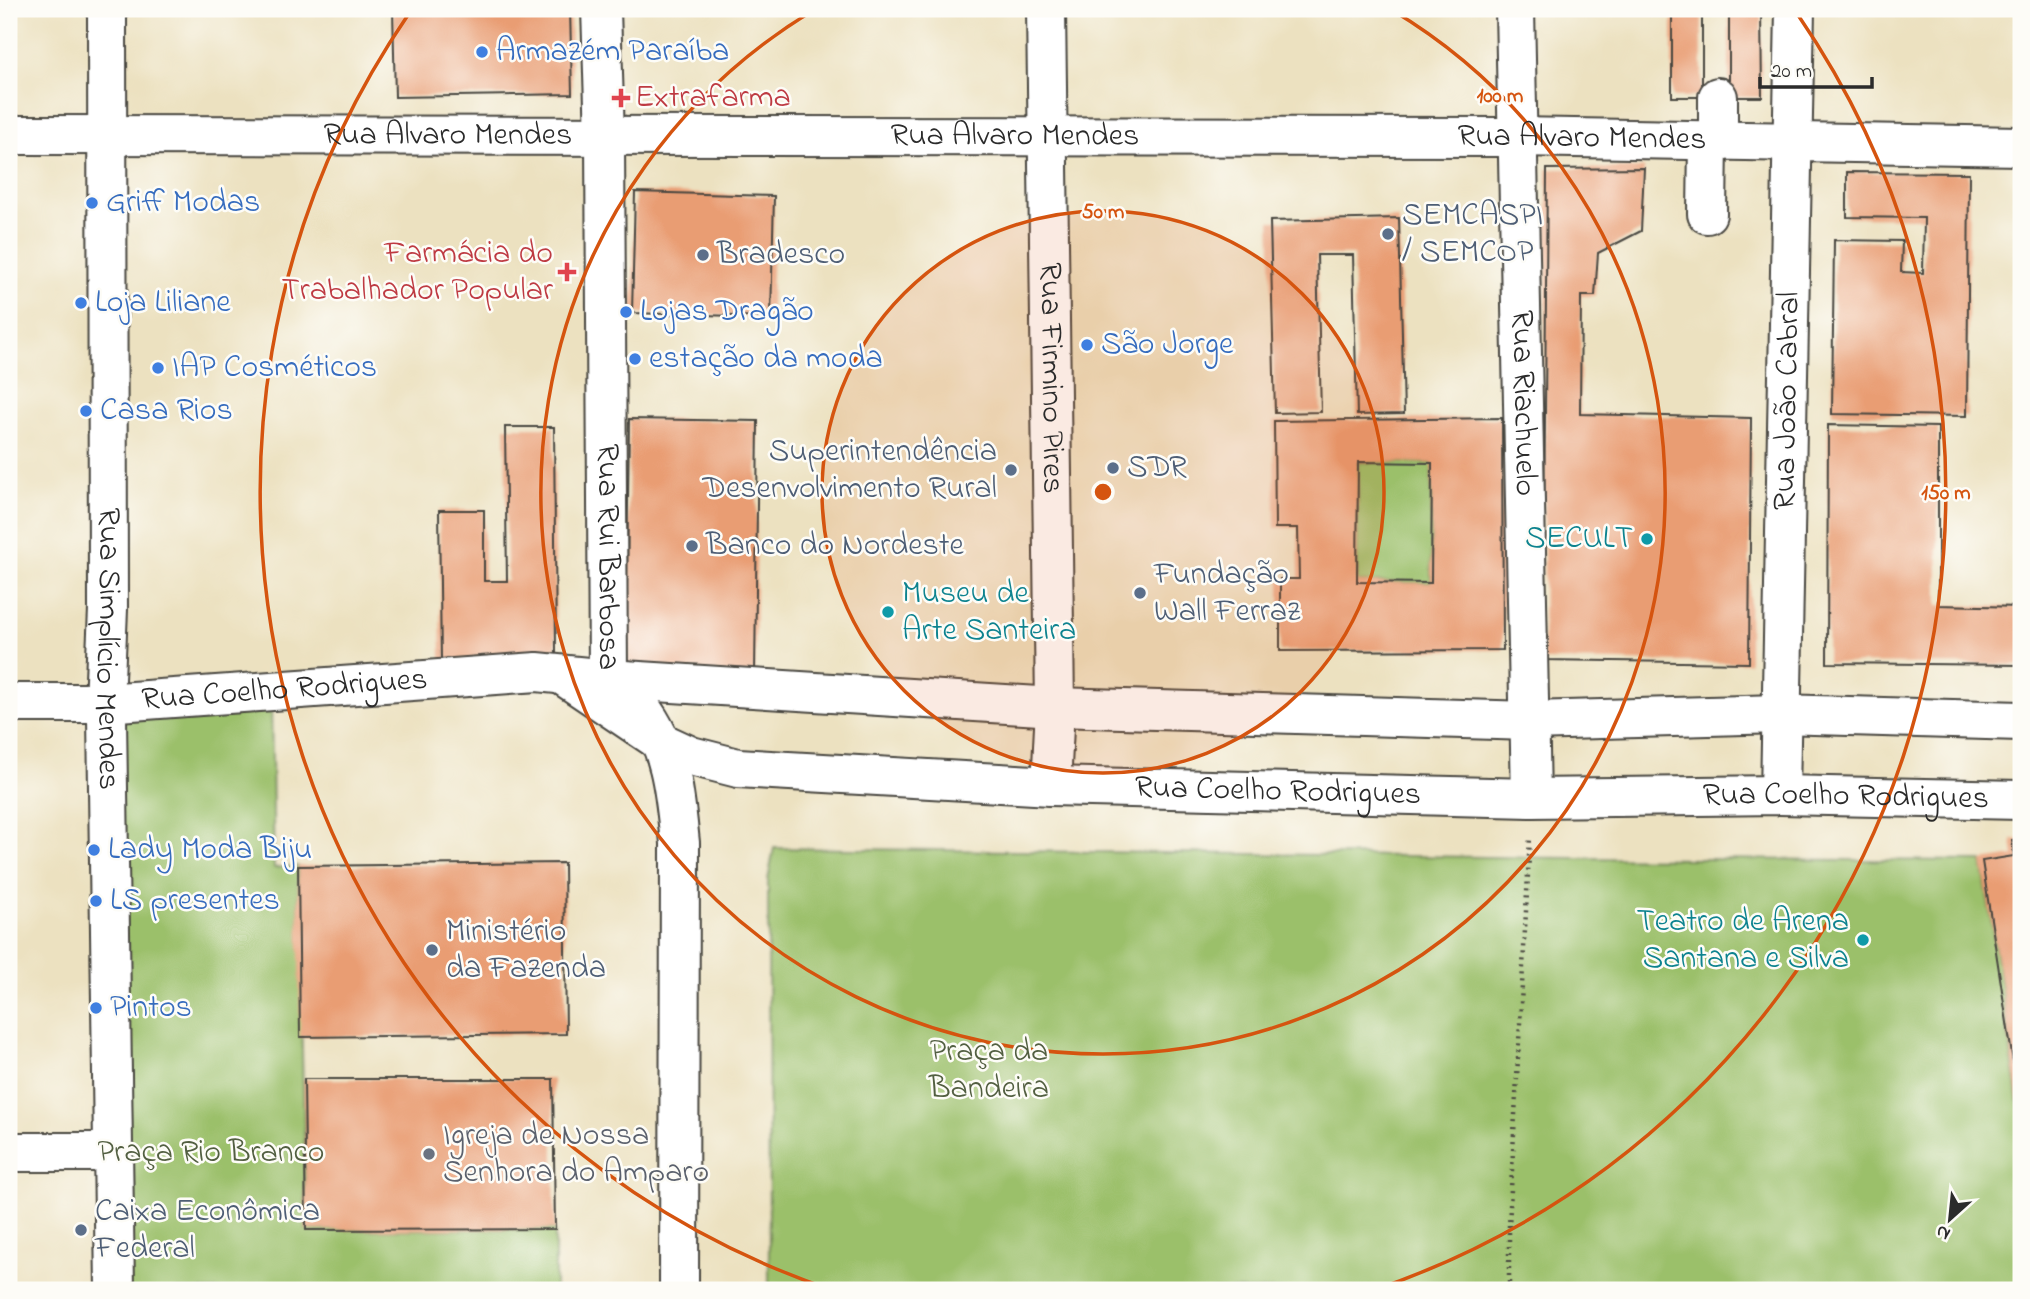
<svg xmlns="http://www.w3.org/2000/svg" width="2030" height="1299" font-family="'Indie Flower',sans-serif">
<rect width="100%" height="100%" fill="#fdfcf7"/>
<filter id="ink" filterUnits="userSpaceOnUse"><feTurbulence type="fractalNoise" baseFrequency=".0143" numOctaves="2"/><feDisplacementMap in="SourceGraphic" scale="14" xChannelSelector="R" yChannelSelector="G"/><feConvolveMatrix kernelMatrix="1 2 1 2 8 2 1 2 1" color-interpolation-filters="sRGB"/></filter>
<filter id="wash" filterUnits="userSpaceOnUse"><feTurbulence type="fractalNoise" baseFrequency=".00686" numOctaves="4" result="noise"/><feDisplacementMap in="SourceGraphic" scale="28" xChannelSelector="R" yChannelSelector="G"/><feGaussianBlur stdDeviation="1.57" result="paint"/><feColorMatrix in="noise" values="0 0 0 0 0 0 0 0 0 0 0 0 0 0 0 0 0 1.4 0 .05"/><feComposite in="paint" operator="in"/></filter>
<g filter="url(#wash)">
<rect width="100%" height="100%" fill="#ece1c0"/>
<path fill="#9bc06b" stroke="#63764b" stroke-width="2" d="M1358 462 1432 463 1431 583 1357 582Z
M271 703 274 868 298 866 306 1230 555 1229V1290H119L111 715Z
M774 848 1575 858 1982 861 2021 1117V1290H769L768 880Z"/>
<g id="blocks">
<path fill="#e99d73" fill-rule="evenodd" d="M393 9H570L572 94 395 97Z
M1672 9H1702V97H1672Z
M1729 9H1761L1762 97H1729Z
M1644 168 1641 231 1598 253 1595 296H1581L1580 414 1751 418 1749 663 1543 660 1547 169Z
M1847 172 1969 173 1967 416 1832 414 1834 240 1902 241 1901 272 1923 273 1924 218 1847 217Z
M635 192 774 196 771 317 632 313Z
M1399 218 1404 414 1357 415 1353 255H1317L1321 412 1275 413 1270 221Z
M1502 418 1503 650 1280 651V579H1299L1298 528H1275L1274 421ZM1358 462 1432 463 1431 583 1357 582Z
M629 419 758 421 755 674 626 672Z
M1828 425 1938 427V605L2021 607V665L1827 663Z
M505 427H554L556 653 550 660 441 661 439 510H484V581H507Z
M2021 839V1107H2020L1982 861 2014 856 2012 840Z
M564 863 566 1034 300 1037 298 866Z
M304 1079H553L555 1229 306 1230Z"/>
</g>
</g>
<g filter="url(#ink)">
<use href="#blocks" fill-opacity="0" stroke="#484641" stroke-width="2"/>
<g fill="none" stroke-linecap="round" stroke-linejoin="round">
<g stroke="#484641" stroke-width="42">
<g id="minor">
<path id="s1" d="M107 9 108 609 104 703 107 717 115 1290"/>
<path id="s2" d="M601 9 605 137 608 679C619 688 632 697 641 708 672 748 675 795 680 843L679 1290"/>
<path id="s3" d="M1046 9 1055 707 1051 786"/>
<path id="s4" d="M1515 9 1531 798"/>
<path id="s5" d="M9 135 1517 137 2021 146"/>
<path d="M1718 141V97"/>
<path d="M1707 214 1708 141"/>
<path id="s6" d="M565 677 663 743 691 756 738 768 1051 786 1531 798 1780 795 2021 800"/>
<path id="s7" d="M9 703H104L537 672 608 679 1055 707 1530 721 1780 714 2021 721"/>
<path id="s8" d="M1780 795 1795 9"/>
<path d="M9 1152H113"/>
</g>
</g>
<path stroke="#484641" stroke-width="4.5" stroke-dasharray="2 5" stroke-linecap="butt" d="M1509 1290V1226L1530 837"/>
<use href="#minor" stroke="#fff" stroke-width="38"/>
</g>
</g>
<circle cx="1103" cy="492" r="281" fill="#d5540f" fill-opacity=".12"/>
<g fill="none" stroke="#d5540f" stroke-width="3.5">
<circle cx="1103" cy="492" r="281"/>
<path d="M1392 10A562 562 0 1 1 814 10"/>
<path d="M829 1289A843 843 0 0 1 408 15M1798 15A843 843 0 0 1 1377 1289"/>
</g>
<g fill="#3f7fe0" stroke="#fdfcf7" stroke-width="2.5">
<circle cx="482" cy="52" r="7"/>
<circle cx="92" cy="203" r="7"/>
<circle cx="81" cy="303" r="7"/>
<circle cx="626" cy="312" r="7"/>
<circle cx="1087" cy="345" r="7"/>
<circle cx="635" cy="359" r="7"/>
<circle cx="158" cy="368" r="7"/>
<circle cx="86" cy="411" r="7"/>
<circle cx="94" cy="850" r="7"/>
<circle cx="96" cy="901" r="7"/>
<circle cx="96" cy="1008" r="7"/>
</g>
<g fill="#e0444e" stroke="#fdfcf7" stroke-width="2.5">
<path d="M617.5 87.5h7v7h7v7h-7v7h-7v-7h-7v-7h7z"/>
<path d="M563.5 261.5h7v7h7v7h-7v7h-7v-7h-7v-7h7z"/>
</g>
<g fill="#5c6f8a" stroke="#fdfcf7" stroke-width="2.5">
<circle cx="1388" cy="234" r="7"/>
<circle cx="703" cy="255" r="7"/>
<circle cx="1113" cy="468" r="7"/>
<circle cx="1011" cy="470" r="7"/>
<circle cx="692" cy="546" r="7"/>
<circle cx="1140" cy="593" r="7"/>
<circle cx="432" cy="950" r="7"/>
<circle cx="81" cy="1230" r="7"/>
</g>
<g fill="#0f9aa8" stroke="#fdfcf7" stroke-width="2.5">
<circle cx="1647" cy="539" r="7"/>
<circle cx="888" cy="612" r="7"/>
<circle cx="1863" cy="940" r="7"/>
</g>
<circle fill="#6b7280" stroke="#fdfcf7" stroke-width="2.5" cx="429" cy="1154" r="7"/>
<g text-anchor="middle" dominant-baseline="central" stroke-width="5" stroke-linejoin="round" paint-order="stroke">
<g font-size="32" fill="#366cbe" stroke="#fdfcf7" text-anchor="start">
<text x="496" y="52">Armazém Paraíba</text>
<text x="106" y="203">Griff Modas</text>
<text x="95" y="303">Loja Liliane</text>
<text x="640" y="312">Lojas Dragão</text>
<text x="1101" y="345">São Jorge</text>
<text x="649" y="359">estação da moda</text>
<text x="172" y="368">IAP Cosméticos</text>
<text x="100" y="411">Casa Rios</text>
<text x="108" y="850">Lady Moda Biju</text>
<text x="110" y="901">LS presentes</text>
<text x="110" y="1008">Pintos</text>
</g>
<g font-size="32" fill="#be3a42" stroke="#fdfcf7" text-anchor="start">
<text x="635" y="98">Extrafarma</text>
<text x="553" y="254" text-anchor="end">Farmácia do<tspan x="553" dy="37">Trabalhador Popular</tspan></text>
</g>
<g font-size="32" fill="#2b2b2b" stroke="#fdfcf7">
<text stroke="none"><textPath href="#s5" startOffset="439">Rua Alvaro Mendes</textPath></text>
<text stroke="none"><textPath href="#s5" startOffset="1006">Rua Alvaro Mendes</textPath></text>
<text stroke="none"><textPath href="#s5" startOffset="1573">Rua Alvaro Mendes</textPath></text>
<text stroke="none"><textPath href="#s3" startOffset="369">Rua Firmino Pires</textPath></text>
<text stroke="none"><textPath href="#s8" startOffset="394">Rua João Cabral</textPath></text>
<text stroke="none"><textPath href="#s4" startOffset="394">Rua Riachuelo</textPath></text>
<text stroke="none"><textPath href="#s2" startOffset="548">Rua Rui Barbosa</textPath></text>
<text stroke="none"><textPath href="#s1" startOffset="640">Rua Simplício Mendes</textPath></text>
<text stroke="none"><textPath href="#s7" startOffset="276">Rua Coelho Rodrigues</textPath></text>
<text stroke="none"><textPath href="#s6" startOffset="738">Rua Coelho Rodrigues</textPath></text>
<text stroke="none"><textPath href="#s6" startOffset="1306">Rua Coelho Rodrigues</textPath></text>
</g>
<g font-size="32" fill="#4e5e75" stroke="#fdfcf7" text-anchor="start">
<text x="1402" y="216">SEMCASPI<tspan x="1402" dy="37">/ SEMCOP</tspan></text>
<text x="717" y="255">Bradesco</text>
<text x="997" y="452" text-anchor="end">Superintendência<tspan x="997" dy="37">Desenvolvimento Rural</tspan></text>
<text x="1127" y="468">SDR</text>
<text x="706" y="546">Banco do Nordeste</text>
<text x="1154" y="575">Fundação<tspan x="1154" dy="37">Wall Ferraz</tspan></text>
<text x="446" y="932">Ministério<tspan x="446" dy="37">da Fazenda</tspan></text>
<text x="95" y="1212">Caixa Econômica<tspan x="95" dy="37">Federal</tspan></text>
</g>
<g font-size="32" fill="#0d838f" stroke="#fdfcf7" text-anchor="end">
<text x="1633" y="539">SECULT</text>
<text x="902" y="594" text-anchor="start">Museu de<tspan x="902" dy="37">Arte Santeira</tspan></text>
<text x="1849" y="922">Teatro de Arena<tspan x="1849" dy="37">Santana e Silva</tspan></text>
</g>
<g font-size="32" fill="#525f41" stroke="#fdfcf7">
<text x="989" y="1052">Praça da<tspan x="989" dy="37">Bandeira</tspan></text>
<text x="211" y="1153">Praça Rio Branco</text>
</g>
<g font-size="32" fill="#5b616d" stroke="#fdfcf7" text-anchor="start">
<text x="443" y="1136">Igreja de Nossa<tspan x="443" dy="37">Senhora do Amparo</tspan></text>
</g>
</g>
<circle cx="1103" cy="492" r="10" fill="#d5540f" stroke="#fdfcf7" stroke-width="3.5"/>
<g font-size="21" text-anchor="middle" font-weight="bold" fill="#d5540f" stroke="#fdfcf7" stroke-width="5" stroke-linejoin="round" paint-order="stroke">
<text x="1500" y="102">100 m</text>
<text x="1103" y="218">50 m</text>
<text x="1946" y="499">150 m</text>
</g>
<rect width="2030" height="1299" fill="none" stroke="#fdfcf7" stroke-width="35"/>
<g transform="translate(1950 1219) rotate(207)" stroke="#fdfcf7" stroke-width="5" paint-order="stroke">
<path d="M0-5L12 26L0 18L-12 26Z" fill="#2b2b2b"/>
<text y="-10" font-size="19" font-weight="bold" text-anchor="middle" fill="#2b2b2b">N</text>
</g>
<path d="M1760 77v10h112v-10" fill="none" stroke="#2b2b2b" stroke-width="3.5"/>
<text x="1771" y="77" font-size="21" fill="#2b2b2b" stroke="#fdfcf7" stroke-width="5" paint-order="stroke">20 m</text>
</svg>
